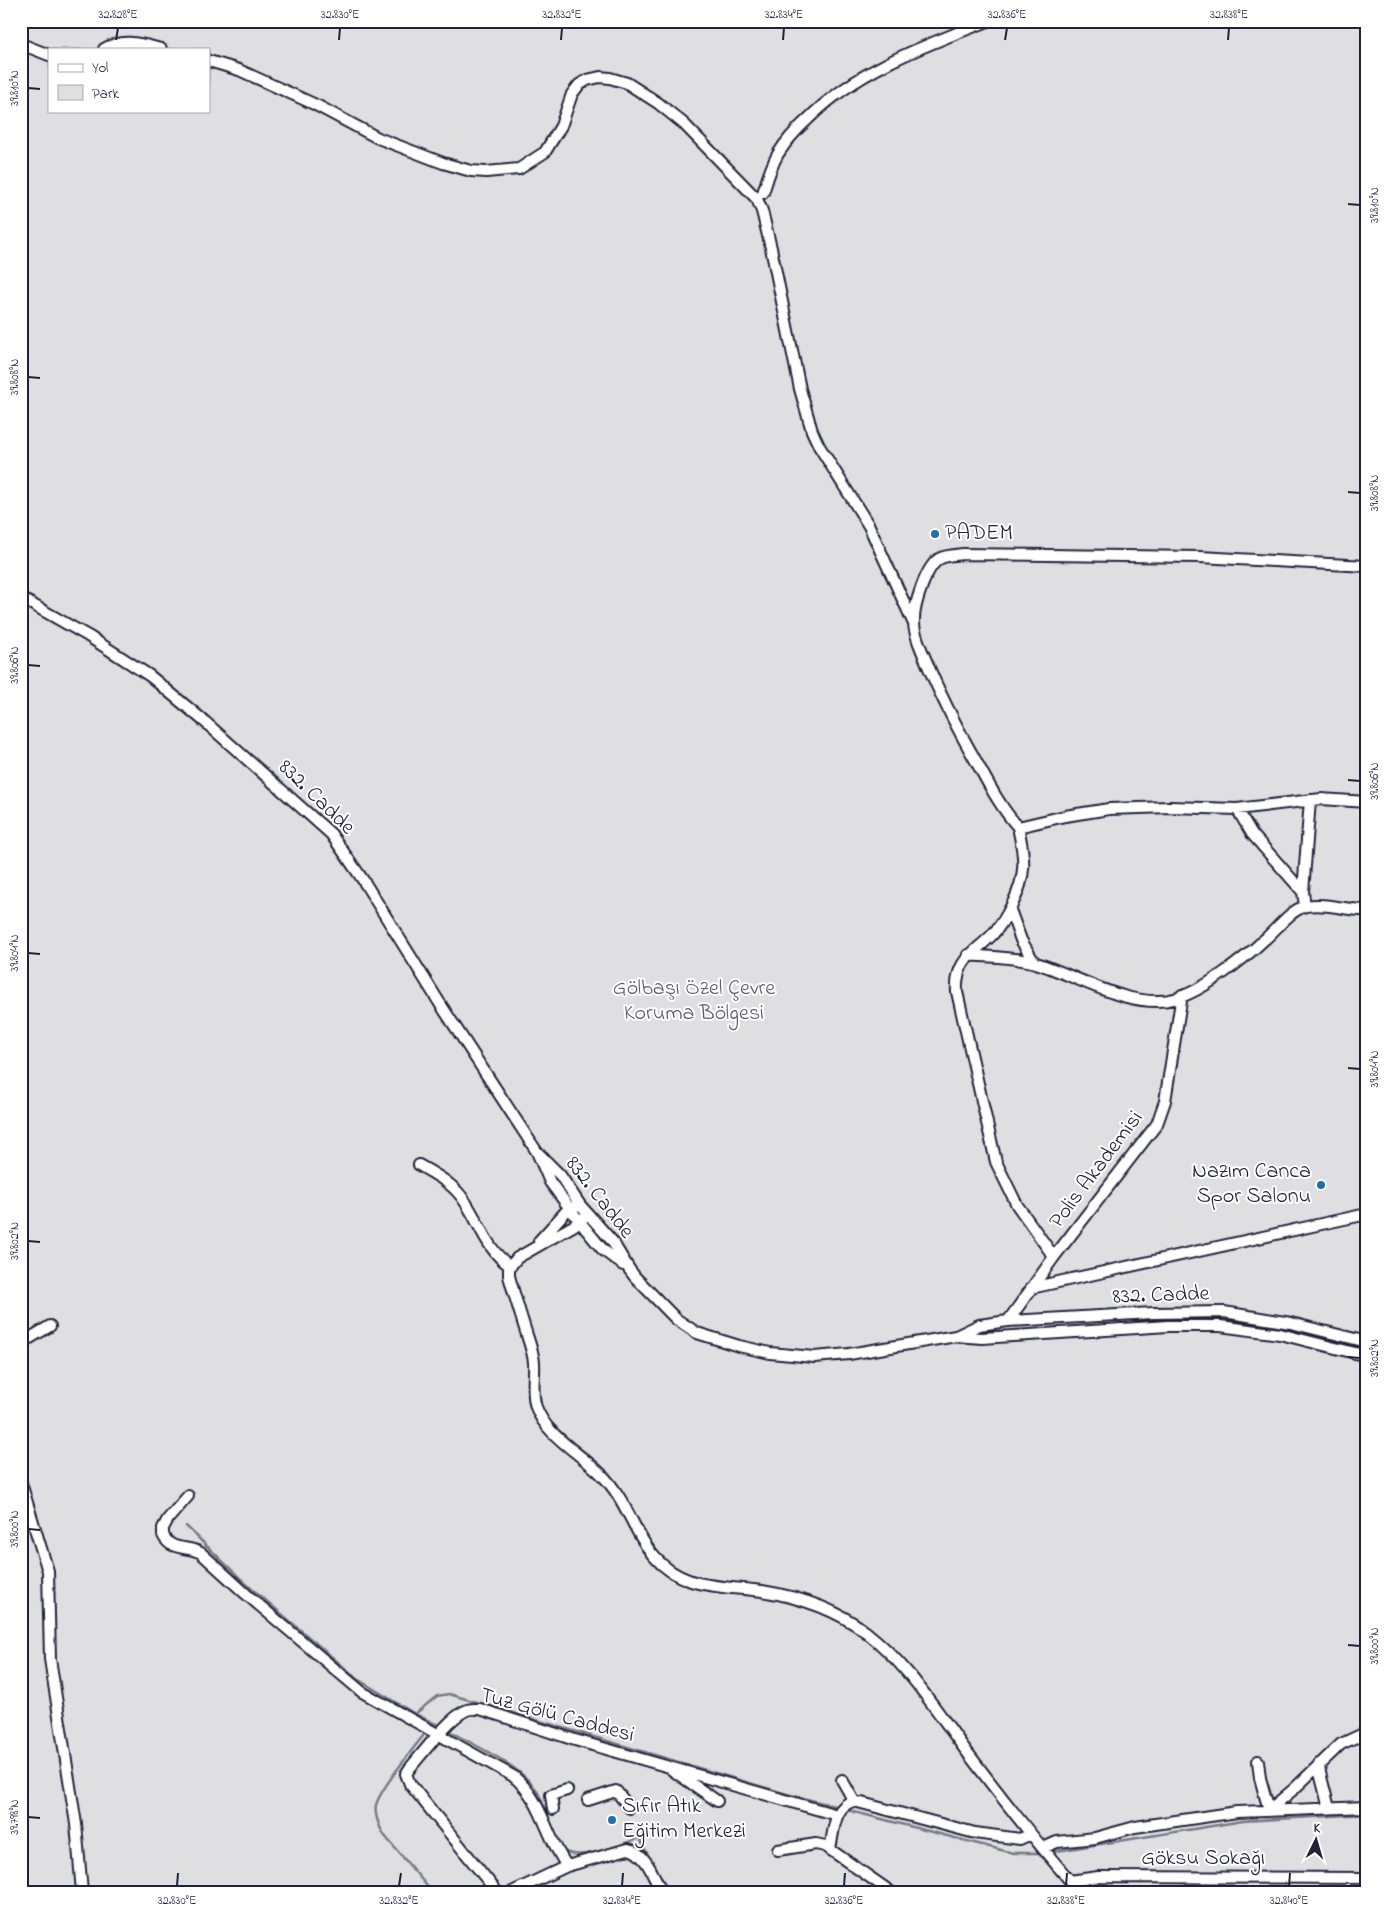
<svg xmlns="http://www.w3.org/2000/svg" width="1388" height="1913" font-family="'Indie Flower',sans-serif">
<rect width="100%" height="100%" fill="#fff"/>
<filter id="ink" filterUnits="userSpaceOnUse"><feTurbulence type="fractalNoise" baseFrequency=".02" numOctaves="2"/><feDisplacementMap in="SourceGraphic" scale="10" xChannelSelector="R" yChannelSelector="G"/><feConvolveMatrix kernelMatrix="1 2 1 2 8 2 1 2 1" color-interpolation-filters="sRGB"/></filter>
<g filter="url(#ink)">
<path fill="#dfdfe2" stroke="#80808e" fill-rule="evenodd" d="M21 21H1367V1892H21ZM49 49H209V111H49Z"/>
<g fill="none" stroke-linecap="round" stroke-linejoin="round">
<path stroke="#7a7a88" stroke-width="2.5" d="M186 1526 243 1581 359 1680 415 1714 442 1727
M415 1714 437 1696 449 1694 787 1794 839 1807
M447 1730C474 1745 516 1763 535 1788 542 1798 545 1810 549 1821
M427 1731C415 1746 380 1789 376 1805 374 1815 379 1826 384 1835L432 1892
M847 1810 1013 1853H1043
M561 1849C577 1864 622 1844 639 1838L652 1862
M1051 1852 1243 1821 1367 1814
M661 1880 668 1892"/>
<g stroke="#22223b" stroke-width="14">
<path id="minor" d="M21 44 49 55
M104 49C123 38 141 44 161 49
M209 61 239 70 316 105 378 138 443 163 471 171 486 172 519 169 545 152 561 126 572 94 579 85 587 80 600 77 610 78 627 83 658 103 684 124 757 199 762 211 771 248 800 389 812 431 819 446 869 526 914 624
M763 193C767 180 771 166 778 154 786 141 797 129 808 119 858 69 924 46 988 21
M21 598 88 636 150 676 204 721 331 834 363 880 439 1002 537 1152 550 1182 580 1222 603 1250 623 1265
M1237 809 1252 834 1303 892
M1018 827C1001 808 989 785 977 763 957 728 939 693 924 656 920 646 914 634 914 623 913 608 926 564 941 558 947 555 956 555 963 554L1200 557 1367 566
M1018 827C1025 858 1027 875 1012 905 1007 915 1001 925 993 934 974 954 955 959 957 992L996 1162 1017 1205 1054 1257
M1018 827 1065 816 1109 809 1170 807 1237 809 1321 799 1367 802
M1305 906 1303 892 1310 800
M1010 910 1021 940 1034 962
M968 955C988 957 1017 957 1036 963 1076 975 1130 1010 1174 999 1202 992 1244 959 1265 939 1277 929 1290 910 1306 906 1326 902 1347 911 1367 910
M537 1152 560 1175 580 1205 612 1241 629 1269 635 1277 676 1319 697 1333 739 1346 770 1353 814 1357 849 1354 956 1336 982 1338 1168 1326H1220L1280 1334 1367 1356
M419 1165C438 1176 454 1184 466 1203 481 1226 487 1250 510 1266
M587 1213 580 1222 517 1258 509 1268V1276C514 1294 520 1313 526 1332 529 1342 533 1352 534 1362 535 1377 531 1393 536 1407 546 1436 580 1453 601 1474 637 1509 636 1563 691 1581 714 1588 739 1588 762 1591 799 1597 836 1609 866 1632 907 1664 934 1707 964 1748 1001 1797 1039 1846 1080 1892
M539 1241 569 1208 575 1207
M1031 1288 1367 1214
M1008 1321 1054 1257 1157 1124 1165 1101 1182 995
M956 1336 979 1325 1008 1321 1153 1313 1224 1312 1291 1323 1367 1342
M21 1338H30L50 1326
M21 1483 48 1571 50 1659 76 1824 82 1892
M188 1496 168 1519 163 1528V1535C171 1552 187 1545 201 1553L246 1594 362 1692 513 1776C543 1800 545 1836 567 1866
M1258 1761 1260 1778 1269 1810 1294 1789 1341 1744 1367 1732
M1319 1764 1320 1773 1329 1808
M672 1770 717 1801
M842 1780 854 1801
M588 1800 616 1791 630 1808
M553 1809 551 1795 567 1790
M1043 1848 1057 1842 1095 1838 1135 1827 1237 1812 1367 1807
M830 1849C834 1832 833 1806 854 1801L975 1833 1020 1839 1031 1834
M778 1850 816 1844 825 1846 891 1892
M1070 1881 1098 1877 1367 1878
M497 1892 410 1784 406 1774 410 1768C423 1753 448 1719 465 1711 469 1708 475 1709 480 1709L575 1740 837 1815
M512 1892 567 1866 628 1849C646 1852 654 1878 662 1892"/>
</g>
<use href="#minor" stroke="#fff" stroke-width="10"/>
</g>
</g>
<path fill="none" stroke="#22223b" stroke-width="2" d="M116 40 118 28M339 40 340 28M561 40 562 28M783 40 784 28M1005 40 1007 28M1228 40 1229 28M28 88 40 89M1348 204 1360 205M28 377 40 378M1348 492 1360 493M28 665 40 666M1348 780 1360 781M28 953 40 954M1348 1068 1360 1069M28 1241 40 1242M1348 1357 1360 1358M28 1529 40 1530M1348 1645 1360 1646M28 1817 40 1818M177 1886 178 1873M399 1886 401 1873M622 1886 623 1873M844 1886 845 1873M1066 1886 1067 1873M1289 1886 1290 1873"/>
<g fill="#1f6fb2" stroke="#fff" stroke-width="2">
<circle cx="935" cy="534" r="5"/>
<circle cx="1321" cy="1185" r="5"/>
<circle cx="612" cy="1820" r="5"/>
</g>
<g text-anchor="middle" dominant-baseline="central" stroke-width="4" stroke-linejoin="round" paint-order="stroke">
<g font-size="22" fill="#22223b" stroke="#fff" text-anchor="start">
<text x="945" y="534">PADEM</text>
<text x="1311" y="1172" text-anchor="end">Nazım Canca<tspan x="1311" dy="25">Spor Salonu</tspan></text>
<text x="622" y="1807">Sıfır Atık<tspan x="622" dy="25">Eğitim Merkezi</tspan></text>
</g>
<g font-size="22" fill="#22223b" stroke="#fff">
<text transform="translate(316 798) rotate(44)">832. Cadde</text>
<text transform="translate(1097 1170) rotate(-53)">Polis Akademisi</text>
<text transform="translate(599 1198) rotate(52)">832. Cadde</text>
<text transform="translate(1161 1296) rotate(-2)">832. Cadde</text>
<text transform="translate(557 1716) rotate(15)">Tuz Gölü Caddesi</text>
<text x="1203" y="1859">Göksu Sokağı</text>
</g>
<g font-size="22" fill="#5b5b6d" stroke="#fff">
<text x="694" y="989">Gölbaşı Özel Çevre<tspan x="694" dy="25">Koruma Bölgesi</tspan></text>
</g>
</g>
<rect width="1388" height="1913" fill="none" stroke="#fff" stroke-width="55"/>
<rect x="48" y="48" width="162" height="65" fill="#ffffff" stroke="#a7a7b1"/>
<rect x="58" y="64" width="25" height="8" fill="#ffffff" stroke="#a7a7b1"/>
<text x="92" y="72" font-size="15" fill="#22223b">Yol</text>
<rect x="58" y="85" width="25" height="15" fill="#dfdfe2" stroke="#a7a7b1"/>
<text x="92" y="98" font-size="15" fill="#22223b">Park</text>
<g transform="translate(1316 1840) rotate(5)" stroke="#ffffff" stroke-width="4" paint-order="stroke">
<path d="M0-4L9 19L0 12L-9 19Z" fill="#22223b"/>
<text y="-8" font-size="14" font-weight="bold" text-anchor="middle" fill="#22223b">K</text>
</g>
<rect x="28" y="28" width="1332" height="1858" fill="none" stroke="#22223b" stroke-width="2"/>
<g font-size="12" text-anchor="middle" fill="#22223b">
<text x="118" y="18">32.828°E</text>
<text x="340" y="18">32.830°E</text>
<text x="562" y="18">32.832°E</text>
<text x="784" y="18">32.834°E</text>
<text x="1007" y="18">32.836°E</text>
<text x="1229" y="18">32.838°E</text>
<text transform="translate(14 88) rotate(-90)" y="4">39.810°N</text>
<text transform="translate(1374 205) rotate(-90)" y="4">39.810°N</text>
<text transform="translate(14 377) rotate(-90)" y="4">39.808°N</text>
<text transform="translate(1374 493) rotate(-90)" y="4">39.808°N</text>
<text transform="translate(14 665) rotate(-90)" y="4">39.806°N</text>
<text transform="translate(1374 781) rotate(-90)" y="4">39.806°N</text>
<text transform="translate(14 953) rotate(-90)" y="4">39.804°N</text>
<text transform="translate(1374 1069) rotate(-90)" y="4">39.804°N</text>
<text transform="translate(14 1241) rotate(-90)" y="4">39.802°N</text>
<text transform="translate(1374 1358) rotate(-90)" y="4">39.802°N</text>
<text transform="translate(14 1529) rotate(-90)" y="4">39.800°N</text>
<text transform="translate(1374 1646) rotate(-90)" y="4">39.800°N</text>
<text transform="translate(14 1817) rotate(-90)" y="4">39.798°N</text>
<text x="177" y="1904">32.830°E</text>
<text x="399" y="1904">32.832°E</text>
<text x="622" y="1904">32.834°E</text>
<text x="844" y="1904">32.836°E</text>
<text x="1066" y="1904">32.838°E</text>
<text x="1289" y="1904">32.840°E</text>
</g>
</svg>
